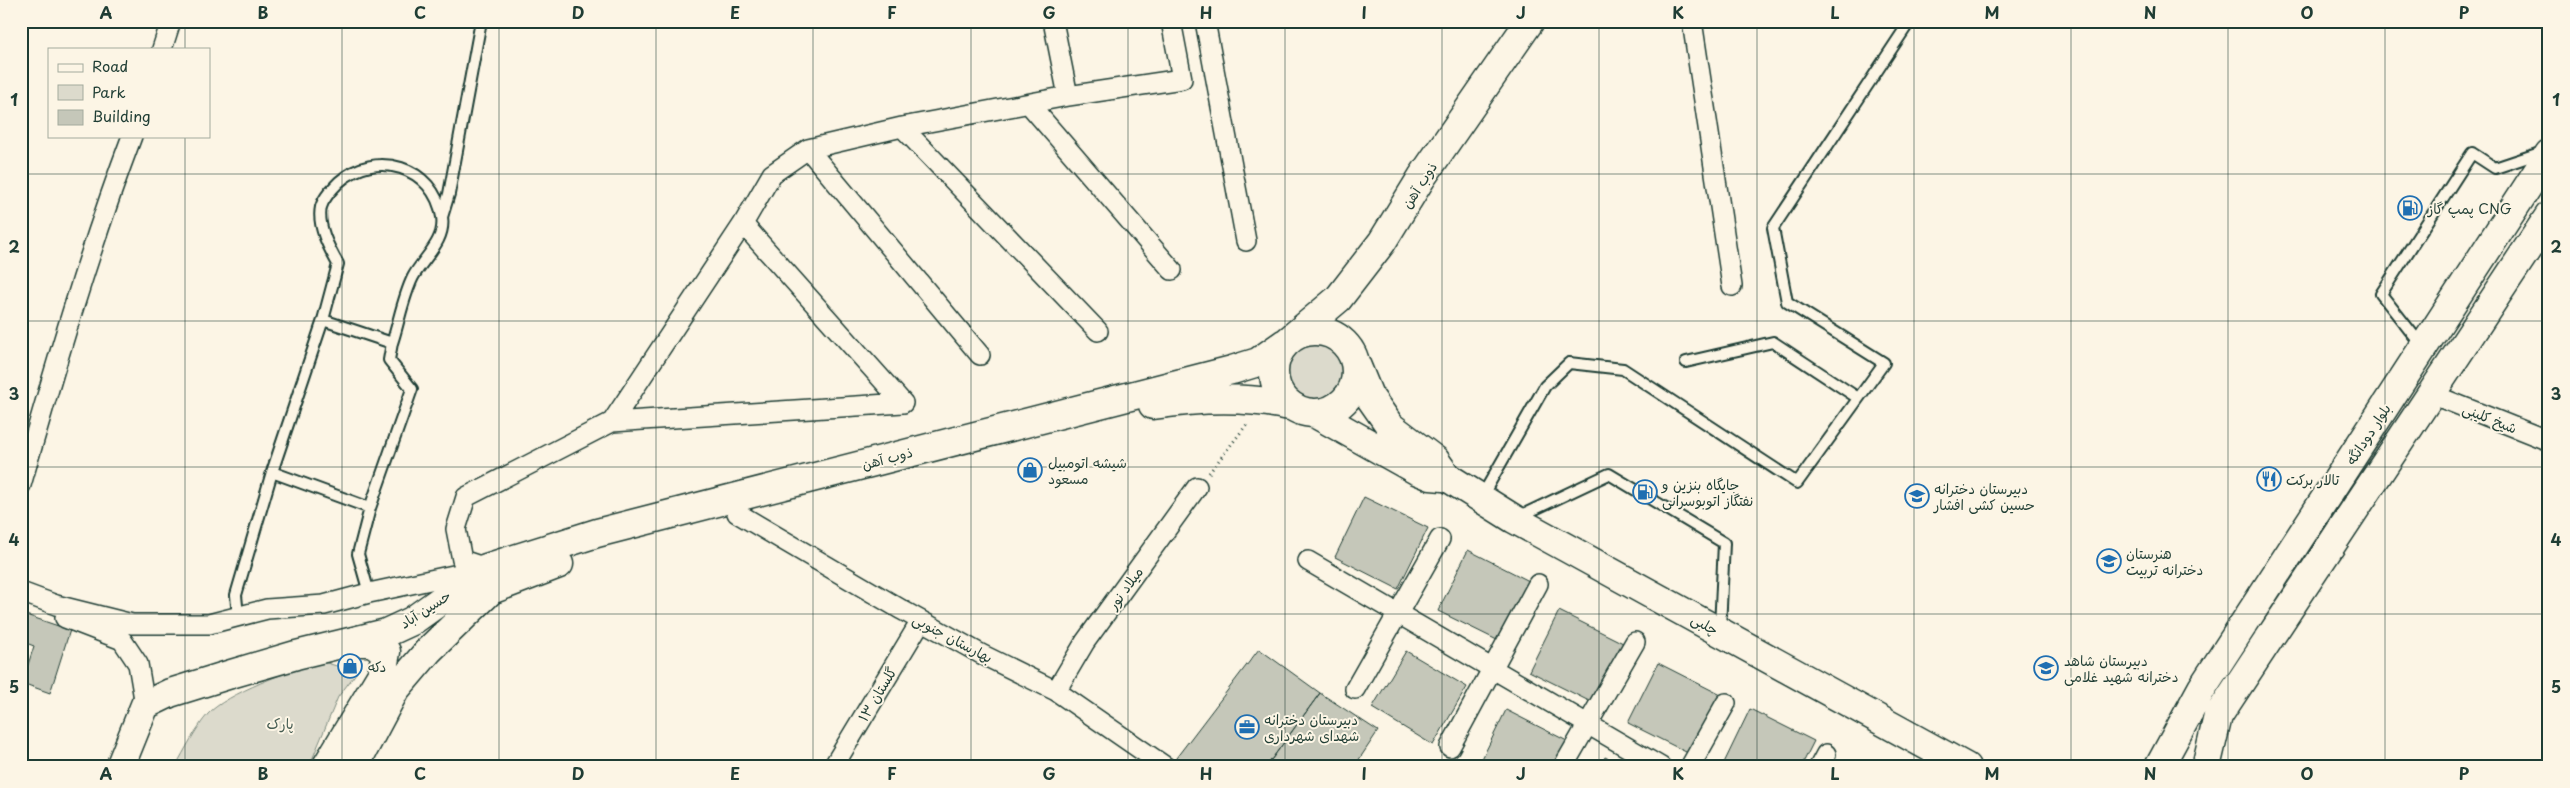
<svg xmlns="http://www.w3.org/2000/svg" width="2570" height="788" font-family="'Playpen Sans','Playpen Sans Arabic',sans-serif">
<rect width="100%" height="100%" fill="#fcf5e5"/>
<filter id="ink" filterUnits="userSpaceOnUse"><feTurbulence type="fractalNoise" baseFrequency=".02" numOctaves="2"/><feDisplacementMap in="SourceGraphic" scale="10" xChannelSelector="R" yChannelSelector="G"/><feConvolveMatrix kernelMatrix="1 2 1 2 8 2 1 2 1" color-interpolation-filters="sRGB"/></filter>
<g filter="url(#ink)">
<path fill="#dcdacc" stroke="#7e8c80" d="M1279 372a36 36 0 1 1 72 0a36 36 0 1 1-72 0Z
M320 661 357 672 338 697 309 767H175C185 750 195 729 208 714 226 694 293 669 320 661Z"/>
<path fill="#c5c7b9" stroke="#1f3d34" d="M1364 497 1428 528 1398 589 1335 557Z
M1468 550 1531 582 1501 642 1438 611Z
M1559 611 1623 643 1593 703 1529 671Z
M26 615 70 630 50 693 22 683 34 646 21 641V630Z
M1259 649 1320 693 1266 767H1179L1173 762Z
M1406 651 1467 687 1433 745 1372 708Z
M1658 663 1721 695 1692 755 1628 723Z
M1320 693 1378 731 1354 767H1266Z
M1750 709 1814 741 1801 767H1722Z
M1506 710 1569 742 1557 767H1478Z
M1605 757 1625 767H1600Z"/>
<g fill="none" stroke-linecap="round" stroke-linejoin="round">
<g stroke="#1f3d34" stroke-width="14">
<path id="service" d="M442 217 449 194 481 21
M323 320 338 264C329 248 317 226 321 207 324 197 332 189 339 182 375 149 434 166 442 217 446 241 423 258 413 277 403 297 399 322 392 343
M2422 346 2381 294 2472 153 2495 168 2543 152
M1686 362 1773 342 1858 398
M272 472 370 508
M1481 498 1545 386 1569 363 1623 369 1797 483 1884 363 1787 302 1773 228 1910 21
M1518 517 1609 474 1724 543 1720 628
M238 616 236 595 272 472 323 320 392 343 389 360 412 389 370 508 358 554 369 593"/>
</g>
<g stroke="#1f3d34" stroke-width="22">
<path id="minor" d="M1053 21 1068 96
M1205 21 1246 241
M1692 21 1732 286
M162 49 171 21
M1029 104 1172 270
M902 127 1098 331
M808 149 980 355
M743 224 903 403
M2431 394 2549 441
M612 422 903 403
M21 485C55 367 89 250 132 136
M733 498 737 513 902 610 981 654 1056 691 1166 767
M1308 561 1661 767
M486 568 462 560 456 529 466 497 612 422 743 224 772 174 808 149 902 127 1068 96 1182 79 1171 21
M21 592 56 605 132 624H209L267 609 324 605 369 593 477 570
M65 618 122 640 138 664 145 705
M1355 689 1440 539
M1056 691 1085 642 1197 487
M1450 747 1538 584
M833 767 921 621
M1563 767 1635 642
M1690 767 1726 703
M1819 767 1826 754"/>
</g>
<g stroke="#1f3d34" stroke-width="31">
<path id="secondary" d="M1274 372a41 41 0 1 1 82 0a41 41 0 1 1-82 0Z
M1294 336 1338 299 1382 242 1422 177 1530 21
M1355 362 1369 396 1390 426 1435 460 1447 477 1514 519 1966 767
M1153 405C1199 398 1245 396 1290 406
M1316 414 1416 470 1431 476 1443 477
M120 767 145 705 170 693 231 674 296 655 386 633 412 621 486 568 597 533 1232 370 1258 362 1285 343
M326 767 382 674 386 652 372 642H354
M354 767 395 690 429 650 491 590 559 564
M2159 767 2202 688 2549 154
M2206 767 2218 716 2549 216"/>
</g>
<path stroke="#1f3d34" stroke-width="3" stroke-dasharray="1 4" stroke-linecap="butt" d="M1209 473 1248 423"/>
<use href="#service" stroke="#fcf5e5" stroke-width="10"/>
<use href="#minor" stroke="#fcf5e5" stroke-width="19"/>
<use href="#secondary" stroke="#fcf5e5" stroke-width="28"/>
</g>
</g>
<path fill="none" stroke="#1f3d34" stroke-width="1" stroke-opacity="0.55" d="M185 21V49M342 21V767M499 21V767M656 21V767M813 21V767M971 21V767M1128 21V767M1285 21V767M1442 21V767M1599 21V767M1757 21V767M1914 21V767M2071 21V767M2228 21V767M2385 21V767M185 136V767M21 174H2549M21 321H2549M21 467H2549M21 614H2549"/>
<defs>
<g id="fuel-ring" transform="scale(1.25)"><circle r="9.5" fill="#fcf5e5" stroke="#1f6fb2" stroke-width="1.5"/><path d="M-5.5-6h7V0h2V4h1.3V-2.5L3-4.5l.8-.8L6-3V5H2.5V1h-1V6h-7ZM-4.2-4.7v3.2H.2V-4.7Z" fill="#1f6fb2"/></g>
<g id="shop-ring" transform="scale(1.25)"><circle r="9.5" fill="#fcf5e5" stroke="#1f6fb2" stroke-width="1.5"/><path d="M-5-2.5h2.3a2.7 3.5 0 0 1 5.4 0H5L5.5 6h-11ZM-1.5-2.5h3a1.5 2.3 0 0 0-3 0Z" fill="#1f6fb2"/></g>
<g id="restaurant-ring" transform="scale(1.25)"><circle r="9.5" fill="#fcf5e5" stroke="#1f6fb2" stroke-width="1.5"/><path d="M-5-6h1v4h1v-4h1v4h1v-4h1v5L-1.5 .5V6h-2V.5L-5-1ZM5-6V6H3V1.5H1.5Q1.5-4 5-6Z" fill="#1f6fb2"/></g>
<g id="school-ring" transform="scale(1.25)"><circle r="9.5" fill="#fcf5e5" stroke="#1f6fb2" stroke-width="1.5"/><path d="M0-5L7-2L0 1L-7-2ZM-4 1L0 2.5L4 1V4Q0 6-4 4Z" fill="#1f6fb2"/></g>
<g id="office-ring" transform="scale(1.25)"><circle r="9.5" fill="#fcf5e5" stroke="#1f6fb2" stroke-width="1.5"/><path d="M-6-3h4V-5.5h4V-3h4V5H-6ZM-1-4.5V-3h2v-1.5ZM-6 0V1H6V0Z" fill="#1f6fb2"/></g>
</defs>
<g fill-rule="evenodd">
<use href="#fuel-ring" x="2410" y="208"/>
<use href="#shop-ring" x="1030" y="470"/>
<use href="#restaurant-ring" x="2269" y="479"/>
<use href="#fuel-ring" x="1645" y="492"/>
<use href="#school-ring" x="1917" y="496"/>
<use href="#school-ring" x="2109" y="561"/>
<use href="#shop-ring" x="350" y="666"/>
<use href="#school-ring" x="2046" y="668"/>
<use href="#office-ring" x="1247" y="727"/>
</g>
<g text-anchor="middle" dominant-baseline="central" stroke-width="4" stroke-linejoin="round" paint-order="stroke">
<g font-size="14" fill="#1f3d34" stroke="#fcf5e5">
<text transform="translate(1419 185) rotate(-57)">ذوب آهن</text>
<text transform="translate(2490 418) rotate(22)">شیخ کلینی</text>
<text transform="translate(2368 434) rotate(-57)">بلوار دودانگه</text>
<text transform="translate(887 458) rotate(-15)">ذوب آهن</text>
<text transform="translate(1125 588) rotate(-54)">میلاد نور</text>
<text transform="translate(425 609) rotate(-33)">حسین آباد</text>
<text transform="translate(1705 624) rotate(29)">چلبی</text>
<text transform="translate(953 638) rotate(28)">بهارستان جنوبی</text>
<text transform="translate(877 694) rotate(-59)">گلستان ۱۳</text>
</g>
<g font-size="14" fill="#1f3d34" stroke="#fcf5e5" text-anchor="start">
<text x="2428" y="208">پمپ گاز CNG</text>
<text x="1048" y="462">شیشه اتومبیل<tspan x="1048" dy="16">مسعود</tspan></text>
<text x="2286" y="479">تالار برکت</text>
<text x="1662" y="484">جایگاه بنزین و<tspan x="1662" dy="16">نفتگاز اتوبوسرانی</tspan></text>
<text x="1934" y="488">دبیرستان دخترانه<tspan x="1934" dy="16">حسین کشی افشار</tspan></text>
<text x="2126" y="553">هنرستان<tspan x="2126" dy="16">دخترانه تربیت</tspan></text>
<text x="2064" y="660">دبیرستان شاهد<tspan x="2064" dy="16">دخترانه شهید غلامی</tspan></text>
<text x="368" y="666">دکه</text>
<text x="1264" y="719">دبیرستان دخترانه<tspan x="1264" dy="16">شهدای شهرداری</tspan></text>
</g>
<g font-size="14" fill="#455c52" stroke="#fcf5e5">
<text x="280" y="723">پارک</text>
</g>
</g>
<rect width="2570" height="788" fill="none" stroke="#fcf5e5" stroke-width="55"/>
<rect x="48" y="48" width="162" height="90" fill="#fcf5e5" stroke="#a4ab9e"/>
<rect x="58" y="64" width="25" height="8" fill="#fcf5e5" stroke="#a4ab9e"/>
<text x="92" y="72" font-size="15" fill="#1f3d34">Road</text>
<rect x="58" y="85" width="25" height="15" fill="#dcdacc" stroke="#a4ab9e"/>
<text x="92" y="98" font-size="15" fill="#1f3d34">Park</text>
<rect x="58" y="110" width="25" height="15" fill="#c5c7b9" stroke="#a4ab9e"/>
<text x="92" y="122" font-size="15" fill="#1f3d34">Building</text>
<rect x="28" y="28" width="2514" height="732" fill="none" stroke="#1f3d34" stroke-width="2"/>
<g font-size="16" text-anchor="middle" font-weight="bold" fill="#1f3d34">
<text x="106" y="19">A</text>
<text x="263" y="19">B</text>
<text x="420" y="19">C</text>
<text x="578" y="19">D</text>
<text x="735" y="19">E</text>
<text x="892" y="19">F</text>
<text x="1049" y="19">G</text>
<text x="1206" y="19">H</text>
<text x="1364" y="19">I</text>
<text x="1521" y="19">J</text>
<text x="1678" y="19">K</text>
<text x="1835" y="19">L</text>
<text x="1992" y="19">M</text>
<text x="2150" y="19">N</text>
<text x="2307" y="19">O</text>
<text x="2464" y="19">P</text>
<text x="14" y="106">1</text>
<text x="2556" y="106">1</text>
<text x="14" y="253">2</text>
<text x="2556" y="253">2</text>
<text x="14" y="400">3</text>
<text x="2556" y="400">3</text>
<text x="14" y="546">4</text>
<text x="2556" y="546">4</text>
<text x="14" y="693">5</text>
<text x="2556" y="693">5</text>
<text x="106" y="780">A</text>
<text x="263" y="780">B</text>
<text x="420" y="780">C</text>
<text x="578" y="780">D</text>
<text x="735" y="780">E</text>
<text x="892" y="780">F</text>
<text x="1049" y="780">G</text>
<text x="1206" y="780">H</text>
<text x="1364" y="780">I</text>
<text x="1521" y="780">J</text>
<text x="1678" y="780">K</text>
<text x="1835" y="780">L</text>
<text x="1992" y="780">M</text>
<text x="2150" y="780">N</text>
<text x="2307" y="780">O</text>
<text x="2464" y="780">P</text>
</g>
</svg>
